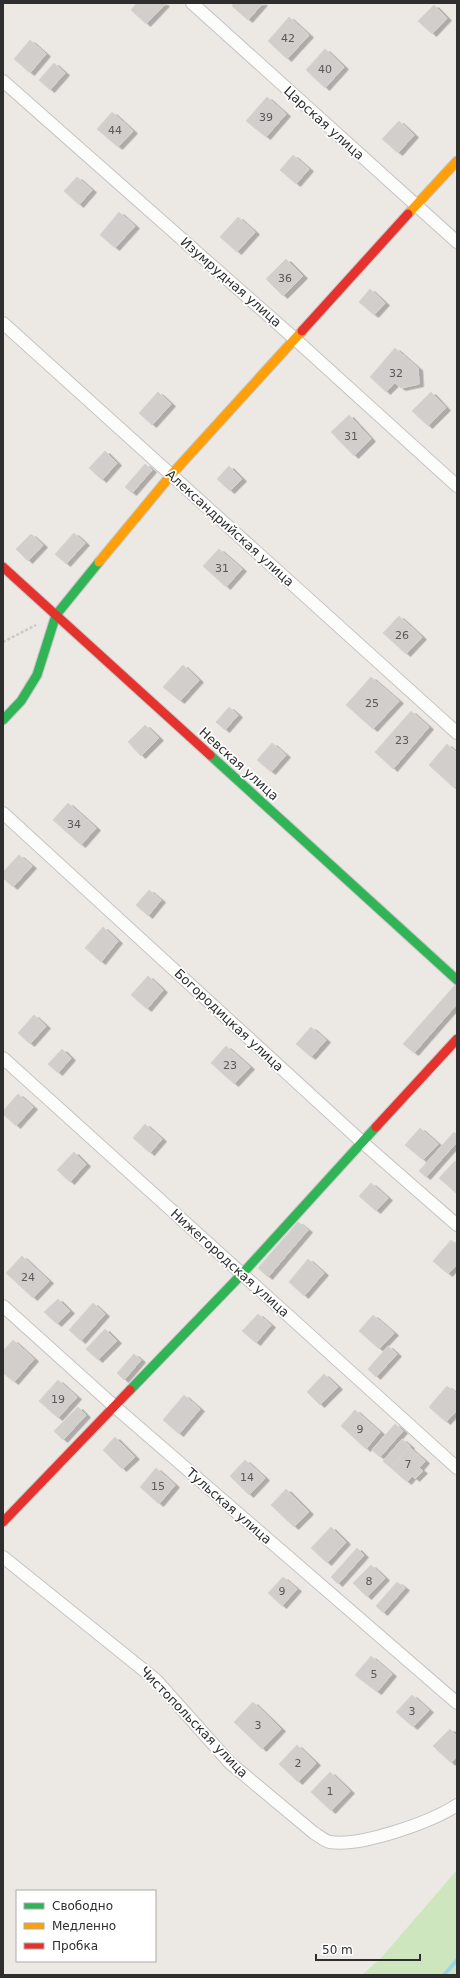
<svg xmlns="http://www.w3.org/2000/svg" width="460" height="1978" font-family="'DejaVu Sans',sans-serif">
<defs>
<filter id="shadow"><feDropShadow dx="4.5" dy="2.5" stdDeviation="0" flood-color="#0004"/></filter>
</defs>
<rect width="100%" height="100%" fill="#ece8e4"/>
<path fill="#cee6be" d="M457 1870V1975H362L382 1957Z"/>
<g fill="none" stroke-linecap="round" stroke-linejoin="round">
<path stroke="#99d6ec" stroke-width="4" d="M444 1975 457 1960"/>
</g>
<path fill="#d1cecb" stroke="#d7d4d0" filter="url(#shadow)" d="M137 3H163L165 4 146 24 131 10Z
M234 3H263L248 20 232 6Z
M434 5 447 18 432 34 418 21Z
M289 17 309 35 287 59 268 41Z
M30 40 46 54 30 73 14 59Z
M325 49 344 67 325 88 306 70Z
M54 63 65 73 50 90 39 80Z
M267 97 286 114 266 137 246 121Z
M112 112 133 131 118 147 97 129Z
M399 121 414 135 398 153 382 139Z
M293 155 309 169 296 184 280 170Z
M77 177 92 190 79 205 64 191Z
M119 212 135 226 115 248 100 235Z
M238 217 255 232 237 252 220 237Z
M286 259 303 276 283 296 266 279Z
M370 289 385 303 374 315 359 302Z
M395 348 418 368 419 384 401 388 395 383 386 392 370 377Z
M158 392 171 404 152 425 139 413Z
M431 392 446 408 428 426 412 411Z
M349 415 371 439 354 456 331 432Z
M105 451 117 463 102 480 89 468Z
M145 464 152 470 132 493 125 487Z
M229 466 242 479 230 491 217 479Z
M74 533 85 543 66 564 55 554Z
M31 534 43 545 28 561 16 549Z
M219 549 242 569 226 587 203 566Z
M399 616 422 637 406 654 383 633Z
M183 665 199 680 180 701 163 687Z
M371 677 399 701 373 729 346 705Z
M229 707 238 715 225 730 216 722Z
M411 711 429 727 393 769 375 752Z
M145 725 159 738 141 756 128 742Z
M272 743 286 755 271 772 257 760Z
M447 744 457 753V785L454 788 429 765Z
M68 803 96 828 81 845 53 820Z
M19 855 32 866 13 887 3 878V872Z
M149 890 161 900 148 916 136 905Z
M103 927 118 941 101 962 85 948Z
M148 976 163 990 147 1009 131 995Z
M455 985 457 987V1004L414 1053 403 1044Z
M34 1015 46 1026 30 1044 18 1033Z
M311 1027 326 1040 311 1057 296 1044Z
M226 1046 250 1067 234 1084 211 1063Z
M62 1049 71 1058 58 1073 48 1064Z
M18 1094 33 1107 16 1126 3 1114V1111Z
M145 1124 162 1139 150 1153 133 1138Z
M420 1128 438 1144 423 1160 405 1145Z
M454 1132 457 1135V1142L426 1177 419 1171Z
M74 1152 86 1164 70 1182 57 1170Z
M455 1161 457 1162V1194L439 1178Z
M371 1183 388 1198 376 1211 359 1196Z
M298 1222 308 1230 268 1277 258 1268Z
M451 1240 457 1245V1264L448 1274 433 1261Z
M22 1256 49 1281 33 1298 6 1273Z
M308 1259 324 1273 304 1296 289 1282Z
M58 1299 70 1311 57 1324 44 1312Z
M93 1303 105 1314 81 1341 69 1330Z
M258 1314 271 1325 256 1343 242 1331Z
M373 1315 394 1333 379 1349 359 1331Z
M105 1329 117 1341 98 1360 86 1349Z
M13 1340 34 1359 14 1382 3 1373V1351Z
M388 1346 397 1354 376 1377 368 1369Z
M134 1354 141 1360 124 1380 117 1373Z
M324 1374 338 1387 320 1405 307 1392Z
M58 1380 77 1397 58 1418 39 1401Z
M447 1386 457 1394V1410L446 1422 429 1407Z
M184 1395 200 1409 179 1434 163 1420Z
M78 1407 86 1415 63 1440 54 1431Z
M355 1410 380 1432 366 1449 341 1426Z
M395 1424 403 1431 380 1457 372 1450Z
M115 1437 135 1457 122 1469 103 1450Z
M402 1439 410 1446 391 1468 383 1461Z
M409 1447 425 1461 419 1468 423 1471 415 1479 412 1476 407 1482 391 1468Z
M245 1460 265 1478 249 1495 230 1476Z
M156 1468 175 1485 159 1504 140 1487Z
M286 1489 309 1512 294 1527 271 1505Z
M331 1527 346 1542 327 1563 311 1548Z
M357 1548 364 1555 338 1584 331 1577Z
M371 1565 385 1578 367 1597 353 1583Z
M283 1577 297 1589 282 1606 268 1593Z
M397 1582 405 1588 383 1613 376 1606Z
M371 1656 392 1674 377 1692 355 1675Z
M412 1695 429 1710 413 1727 396 1712Z
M253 1702 281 1729 262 1749 234 1722Z
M450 1729 457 1736V1756L451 1763 433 1746Z
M297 1745 316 1763 298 1782 279 1764Z
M330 1772 350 1791 331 1811 311 1792Z"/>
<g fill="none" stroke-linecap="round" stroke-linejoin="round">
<g stroke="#c5c4c5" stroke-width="14">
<path id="street" d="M192 3 457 242
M3 81 295 339 457 486
M3 323 457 733
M3 813 362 1142 457 1225
M3 1058 457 1468
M3 1306 114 1406 457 1703
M3 1557 156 1680 230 1763 314 1833C319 1836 325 1841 330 1842 361 1847 431 1822 457 1805"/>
</g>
<g stroke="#c5c4c5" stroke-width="11">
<path id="fast" d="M3 720 21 701 37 675 56 615 99 562
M210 755 457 980
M130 1390 242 1274 376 1127"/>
</g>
<g stroke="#c5c4c5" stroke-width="11">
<path id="slow" d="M408 214 457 161
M99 562 171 475 302 331"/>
</g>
<g stroke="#c5c4c5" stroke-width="11">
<path id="jam" d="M302 331 408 214
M3 567 210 755
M376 1127 457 1039
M3 1522 130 1390"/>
</g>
<path stroke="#c9c9c8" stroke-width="2.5" stroke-dasharray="3 2" stroke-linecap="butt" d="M3 642 36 625"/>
<use href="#street" stroke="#fcfcfb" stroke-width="12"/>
<use href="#fast" stroke="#30b455" stroke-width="9"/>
<use href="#slow" stroke="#ff9f0a" stroke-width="9"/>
<use href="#jam" stroke="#e5322d" stroke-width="9"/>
</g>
<g text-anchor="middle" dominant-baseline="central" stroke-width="3.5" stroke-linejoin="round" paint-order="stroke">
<g font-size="11" fill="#585857">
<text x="288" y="38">42</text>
<text x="325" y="69">40</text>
<text x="266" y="117">39</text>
<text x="115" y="130">44</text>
<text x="285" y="278">36</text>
<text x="396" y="373">32</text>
<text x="351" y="436">31</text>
<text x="222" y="568">31</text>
<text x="402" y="635">26</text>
<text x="372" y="703">25</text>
<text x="402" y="740">23</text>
<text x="74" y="824">34</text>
<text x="230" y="1065">23</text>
<text x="28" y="1277">24</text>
<text x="58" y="1399">19</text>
<text x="360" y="1429">9</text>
<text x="408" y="1464">7</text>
<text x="247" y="1477">14</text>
<text x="158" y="1486">15</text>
<text x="369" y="1581">8</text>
<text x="282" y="1591">9</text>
<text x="374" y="1674">5</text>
<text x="412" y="1711">3</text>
<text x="258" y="1725">3</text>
<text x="298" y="1763">2</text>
<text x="330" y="1791">1</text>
</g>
<g font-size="13" fill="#2e2e2e" stroke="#fff">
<text transform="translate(324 123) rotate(42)">Царская улица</text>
<text transform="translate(231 282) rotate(41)">Изумрудная улица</text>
<text transform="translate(230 528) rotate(42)">Александрийская улица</text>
<text transform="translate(239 764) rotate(42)">Невская улица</text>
<text transform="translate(229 1020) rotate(43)">Богородицкая улица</text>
<text transform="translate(230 1263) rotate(42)">Нижегородская улица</text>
<text transform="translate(229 1506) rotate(41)">Тульская улица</text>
<text transform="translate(194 1722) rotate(46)">Чистопольская улица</text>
</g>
</g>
<rect width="460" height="1978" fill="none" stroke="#2e2e2e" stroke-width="8"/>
<rect x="16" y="1890" width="140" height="72" fill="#ffffff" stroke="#ababab"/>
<rect x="24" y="1903" width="20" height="6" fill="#30b455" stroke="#ababab"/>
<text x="52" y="1910" font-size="12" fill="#2e2e2e">Свободно</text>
<rect x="24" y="1923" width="20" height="6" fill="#ff9f0a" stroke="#ababab"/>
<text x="52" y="1930" font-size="12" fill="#2e2e2e">Медленно</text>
<rect x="24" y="1943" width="20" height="6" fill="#e5322d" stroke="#ababab"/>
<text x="52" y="1950" font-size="12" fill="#2e2e2e">Пробка</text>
<path d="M316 1954v6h104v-6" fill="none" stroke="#2e2e2e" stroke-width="2"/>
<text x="322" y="1954" font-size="12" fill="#2e2e2e" stroke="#ffffff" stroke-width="3" paint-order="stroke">50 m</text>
</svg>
